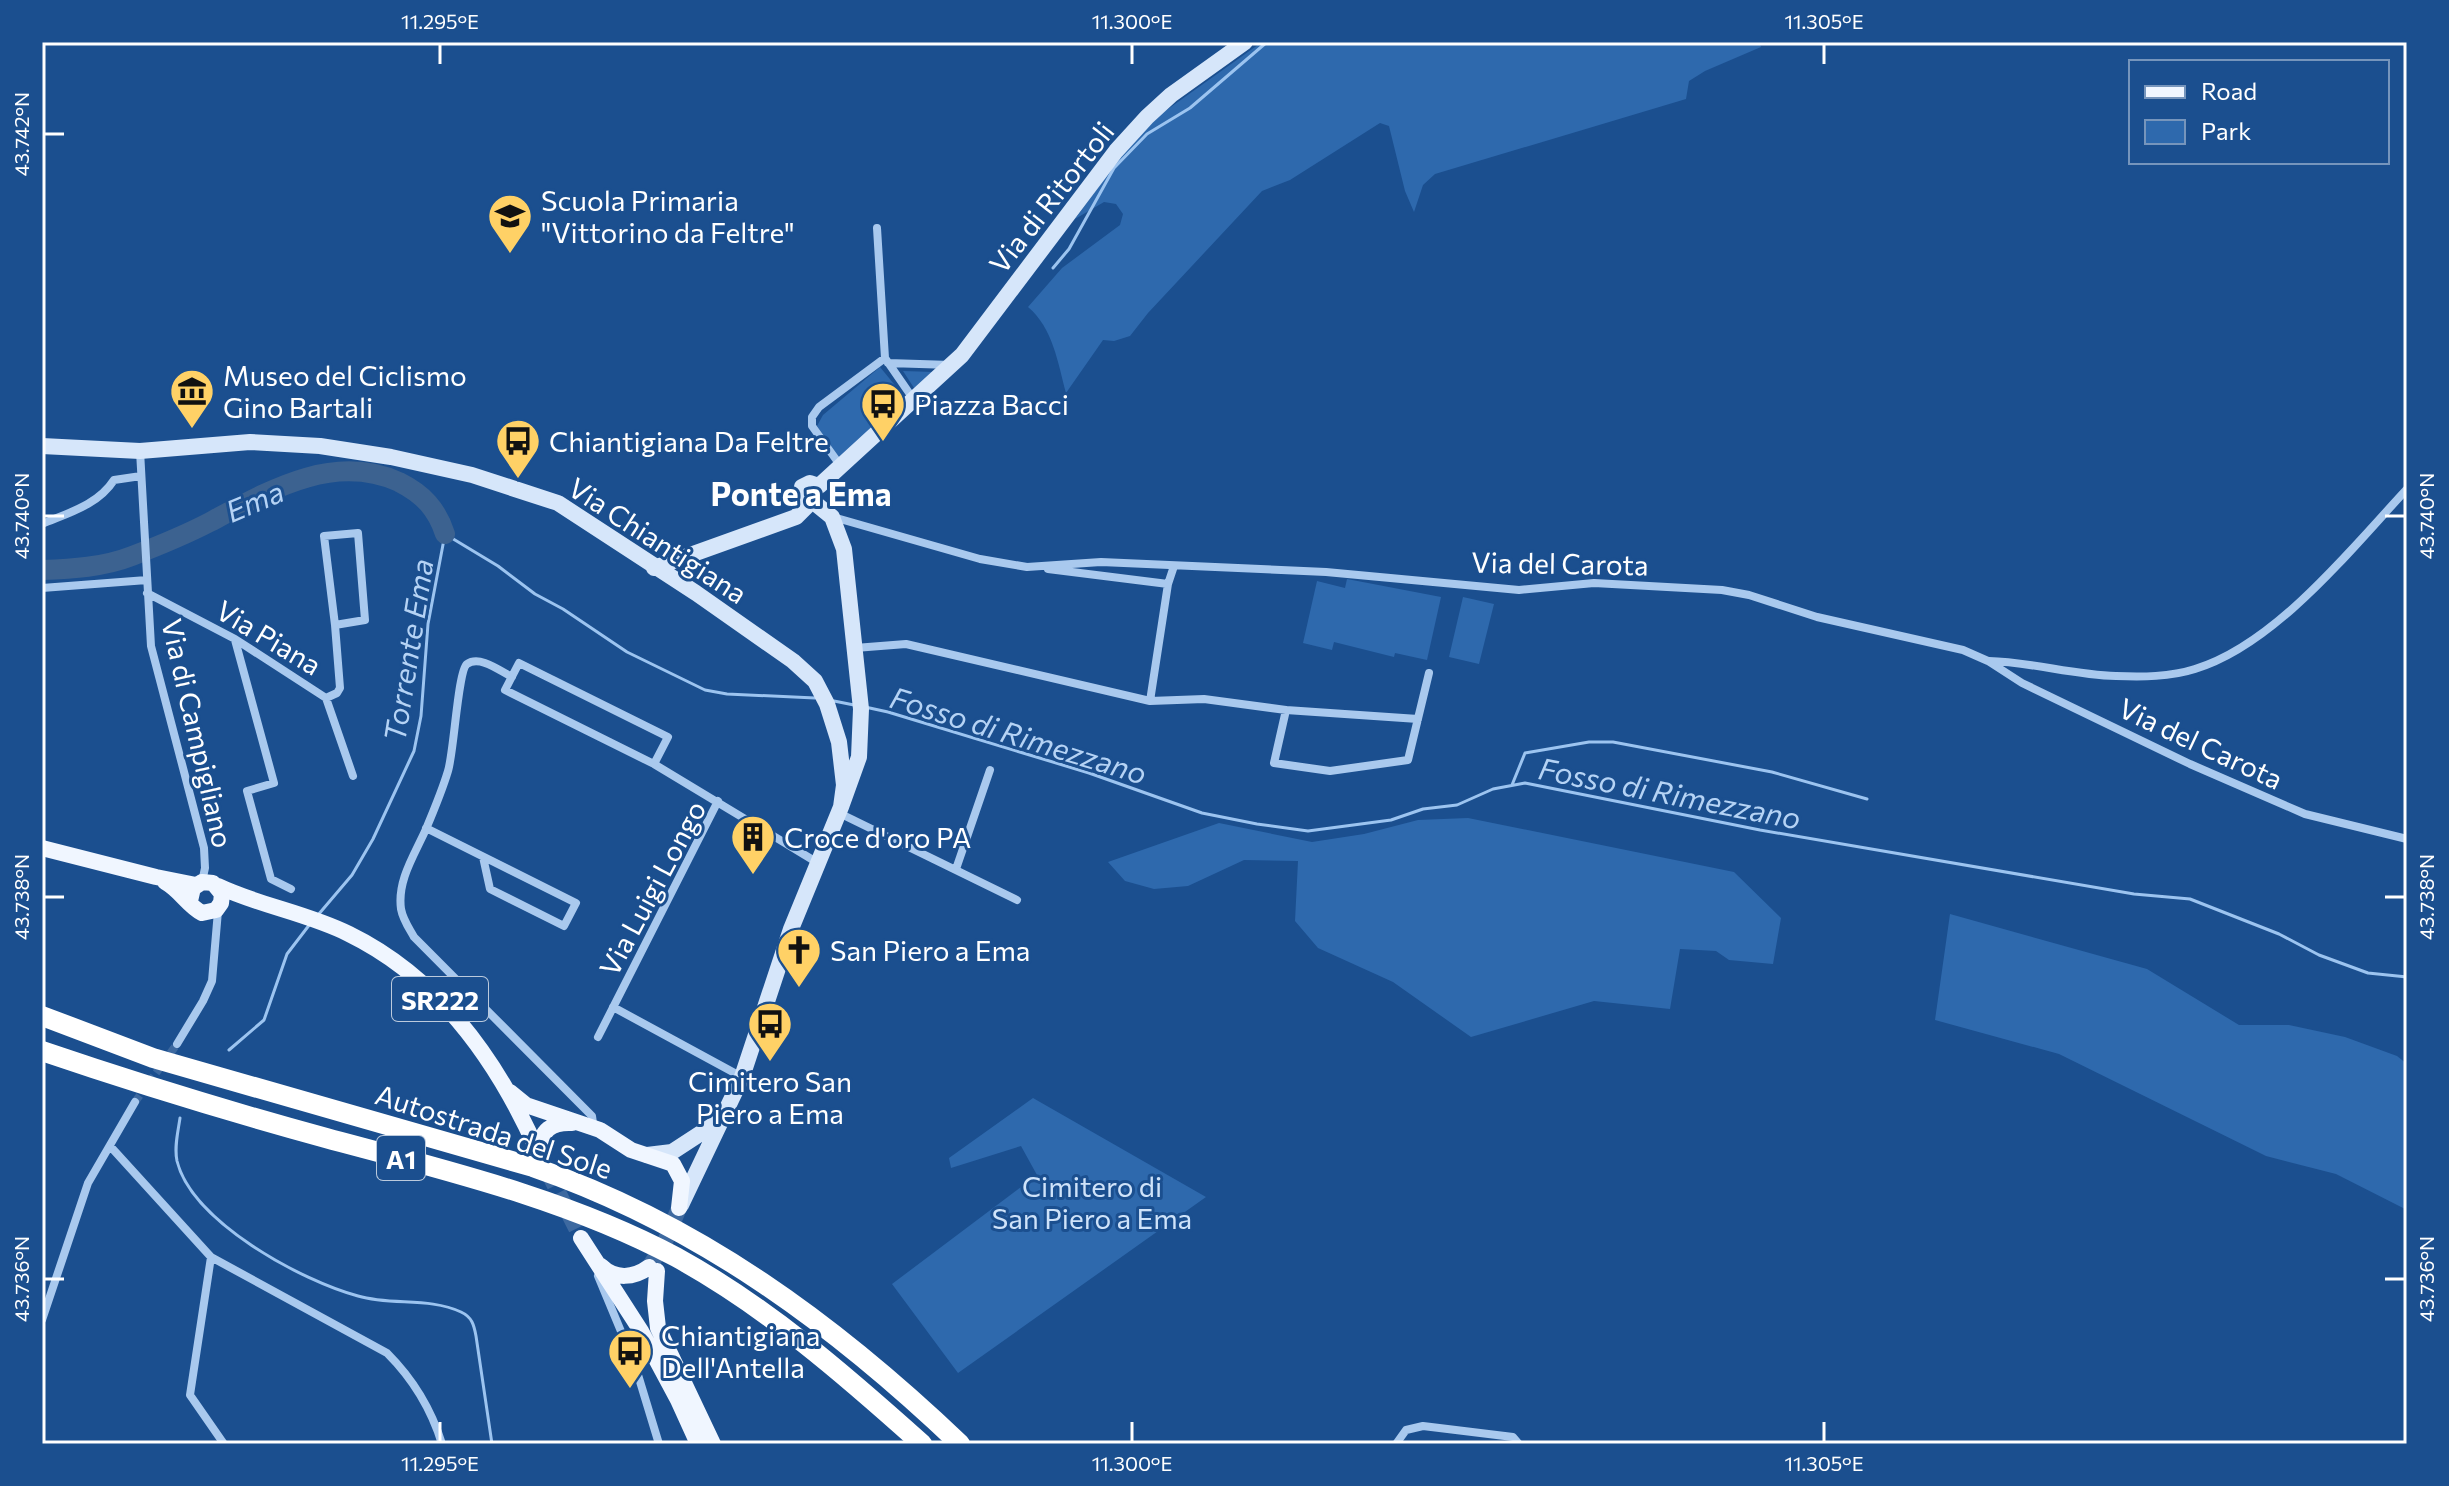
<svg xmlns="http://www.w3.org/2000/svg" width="2449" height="1486" font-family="Commissioner,sans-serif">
<rect width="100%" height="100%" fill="#1b4f8f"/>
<path fill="#2e69ad" d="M1262 42H1759L1761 47 1705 71 1689 81 1686 99 1435 174 1423 185 1414 212 1405 191 1389 126 1380 123 1290 180 1262 191 1148 313 1130 336 1114 341 1103 340 1066 393C1058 363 1053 328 1028 307L1062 268 1120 225 1123 214 1116 204 1104 202 1075 219 1135 137 1161 114Z
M880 367 907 400 839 457 817 426 823 415Z
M903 371 934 372 916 391Z
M1347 579 1441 597 1427 660 1395 653 1394 657 1334 642 1332 650 1303 643 1317 581 1345 588Z
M1463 597 1494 604 1479 664 1449 657Z
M1468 818 1734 872 1781 918 1773 964 1729 960 1716 951 1680 949 1670 1009 1594 1001 1471 1037 1393 982 1318 948 1295 921 1298 861 1244 860 1188 886 1154 889 1125 881 1108 862 1219 823 1312 842 1364 834 1418 820Z
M1950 914 2147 969 2239 1025H2289L2345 1037 2397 1056 2407 1064V1210L2336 1174 2266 1156 2059 1054 1935 1020Z
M1033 1098 1206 1197 958 1373 892 1284 1037 1175 1021 1146 951 1168 949 1158Z"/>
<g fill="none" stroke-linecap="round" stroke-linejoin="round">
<path stroke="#9cc4f0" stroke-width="3" d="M1053 268 1069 249 1114 168 1147 134 1190 108 1267 42
M834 701 854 705
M865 707 888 712 1089 773 1202 813 1257 824 1308 831 1391 820 1423 809 1457 805 1493 789 1525 783 1760 830 2134 894 2190 899 2279 934 2319 955 2368 973 2407 977
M1512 785 1525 753 1589 742H1613L1772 772 1867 799
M318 915 352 875 373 839 414 751 421 716 428 624 445 534 498 566 535 594 563 609 627 652 705 690 727 694 815 698
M229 1050 264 1020 287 954 310 924
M180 1118C178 1132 174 1147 177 1161 192 1222 302 1281 358 1296 392 1306 429 1297 461 1312 472 1317 474 1325 476 1336L492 1444"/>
<path stroke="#3c6290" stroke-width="20" d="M42 570C72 569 104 567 132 556 158 546 185 535 210 522 268 491 333 452 399 482 423 494 437 509 445 534"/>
<path stroke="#3d69a0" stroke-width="8" stroke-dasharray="8 4" stroke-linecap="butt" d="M135 1102 177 1044"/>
<path stroke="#3d69a0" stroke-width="16" stroke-dasharray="16 8" stroke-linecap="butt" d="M537 1150 581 1238
M649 1267 664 1244 679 1208"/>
<path stroke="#a9c9ee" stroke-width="8" d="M877 228 885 358
M888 363 951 365
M140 451 151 646 204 848 205 868 202 882
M840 465 812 426V417L819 407 885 358 914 400
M833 517 980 559 1027 567 1101 562 1326 572 1519 590 1594 583 1722 590 1749 595 1817 617 1963 650 1988 661 2022 683 2190 764 2305 814 2407 839
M42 524C68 513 98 505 114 480L141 476
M1048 569 1168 584
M42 588 147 580
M147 593 235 639 326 698 353 776
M235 640 274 783 247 791 271 879 291 889
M855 648 906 644 1150 701 1204 699 1286 710 1418 719
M1989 661C2032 662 2073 675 2116 676 2142 677 2170 677 2195 669 2275 645 2351 549 2407 489
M519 663 668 737 654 764 505 690Z
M512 677C500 671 480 655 467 664 458 670 454 752 448 771 442 791 434 810 426 829 415 854 397 880 401 909 403 920 409 928 414 937L592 1116 593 1123 588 1126
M326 698 337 693 340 688 335 625 324 536 358 533 365 620 335 625
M1150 701 1168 584 1174 566
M1286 710 1274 763 1330 771 1408 760 1429 673
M654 764 818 863
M839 813 1017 900
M426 828 576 903 564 926 490 889 483 857
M956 869 990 770
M613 1007 742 1077
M598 1037 718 801
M177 1044 203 1001 212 981 218 911
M110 1146 211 1257 190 1395 224 1444
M211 1257 387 1353C413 1379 431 1408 442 1444
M598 1276 635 1365 659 1444
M42 1320 88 1183 135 1102
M1396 1444 1406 1430 1423 1426 1513 1437 1519 1444"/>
<path stroke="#d6e6fa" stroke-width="16" d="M42 446 140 451 250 442 320 446 391 457 472 475 558 503 696 593 793 661 815 681 827 704 839 742 844 785 841 807
M819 486 962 355 1116 151 1147 117 1171 95 1245 42
M808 505 800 497 802 487 810 483 819 486
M654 568 796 517 808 505
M647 1155 672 1152 718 1122
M681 1205 742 1077 791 929 841 807 859 757 861 709 844 549 832 517 816 504"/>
<path stroke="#f0f6ff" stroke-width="16" d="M42 848 156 877 196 885
M165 882C180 890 188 906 202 913L216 910 221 903 222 894 213 883 202 882 193 888 190 901
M218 886C260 906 307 913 349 934 439 978 498 1062 537 1150
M510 1092 526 1105 600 1130 631 1150 673 1164 682 1181 679 1208
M540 1151C540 1130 552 1122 572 1123
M581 1238 641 1331 678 1400 698 1444
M601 1266C615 1280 634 1278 649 1267
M657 1271 655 1301 658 1328 713 1444"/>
<path stroke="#fff" stroke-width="20" d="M42 1016 153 1058 533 1167C698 1224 834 1324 960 1444
M42 1051C136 1083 231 1112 326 1138 445 1170 567 1199 676 1257 767 1307 845 1375 922 1444"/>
</g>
<path fill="none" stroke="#fff" stroke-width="3" d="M440 44V64M1132 44V64M1824 44V64M44 134H64M44 516H64M2385 516H2405M44 897H64M2385 897H2405M44 1279H64M2385 1279H2405M440 1422V1442M1132 1422V1442M1824 1422V1442"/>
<defs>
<g id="school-pin" transform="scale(2.3)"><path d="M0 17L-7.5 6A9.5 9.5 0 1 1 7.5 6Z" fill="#ffd166" stroke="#1b4f8f"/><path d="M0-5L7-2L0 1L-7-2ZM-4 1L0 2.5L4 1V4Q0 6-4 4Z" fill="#111"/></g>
<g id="museum-pin" transform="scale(2.3)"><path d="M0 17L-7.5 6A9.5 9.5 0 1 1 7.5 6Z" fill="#ffd166" stroke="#1b4f8f"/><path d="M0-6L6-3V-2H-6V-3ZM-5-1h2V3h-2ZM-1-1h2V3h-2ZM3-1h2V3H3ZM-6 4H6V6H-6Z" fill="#111"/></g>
<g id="bus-pin" transform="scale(2.3)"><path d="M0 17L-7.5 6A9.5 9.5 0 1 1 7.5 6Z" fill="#ffd166" stroke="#1b4f8f"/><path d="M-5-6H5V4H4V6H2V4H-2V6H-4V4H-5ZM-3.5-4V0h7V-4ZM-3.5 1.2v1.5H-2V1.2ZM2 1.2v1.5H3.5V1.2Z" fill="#111"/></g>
<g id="building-pin" transform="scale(2.3)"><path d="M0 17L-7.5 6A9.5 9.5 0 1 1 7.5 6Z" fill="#ffd166" stroke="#1b4f8f"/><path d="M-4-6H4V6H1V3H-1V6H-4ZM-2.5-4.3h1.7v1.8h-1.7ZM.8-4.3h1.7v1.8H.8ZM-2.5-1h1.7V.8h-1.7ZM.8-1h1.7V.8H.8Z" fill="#111"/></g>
<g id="church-pin" transform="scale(2.3)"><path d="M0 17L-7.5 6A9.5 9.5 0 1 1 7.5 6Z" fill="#ffd166" stroke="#1b4f8f"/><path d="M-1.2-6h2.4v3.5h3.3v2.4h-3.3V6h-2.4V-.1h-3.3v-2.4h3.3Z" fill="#111"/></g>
</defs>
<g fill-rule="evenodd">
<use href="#school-pin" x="510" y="216"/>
<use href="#museum-pin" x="192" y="391"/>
<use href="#bus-pin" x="883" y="404"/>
<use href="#bus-pin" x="518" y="441"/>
<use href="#building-pin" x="753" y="837"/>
<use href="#church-pin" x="799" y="950"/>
<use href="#bus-pin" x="770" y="1024"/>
<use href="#bus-pin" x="630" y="1351"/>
</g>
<g text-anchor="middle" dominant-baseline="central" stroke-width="6" stroke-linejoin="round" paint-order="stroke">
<g fill="#1b4f8f" stroke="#bbcadd" stroke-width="2">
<rect x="392" y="977" width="96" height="44" rx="6"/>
<rect x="377" y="1136" width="48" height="44" rx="6"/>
</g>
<g font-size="26" font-weight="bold" fill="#fff">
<text x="440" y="999">SR222</text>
<text x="401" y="1158">A1</text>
</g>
<g font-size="28" fill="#fff" stroke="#1b4f8f">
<text transform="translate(1051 197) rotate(-52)">Via di Ritortoli</text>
<text transform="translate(658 540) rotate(33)">Via Chiantigiana</text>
<text transform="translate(1560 563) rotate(1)">Via del Carota</text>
<text transform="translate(269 637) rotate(31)">Via Piana</text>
<text transform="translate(198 733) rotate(77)">Via di Campigliano</text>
<text transform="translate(2201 743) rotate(25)">Via del Carota</text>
<text transform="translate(652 888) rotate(-62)">Via Luigi Longo</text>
<text transform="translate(494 1131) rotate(18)">Autostrada del Sole</text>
</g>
<g font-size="28" fill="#fff" stroke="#1b4f8f" text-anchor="start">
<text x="541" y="200">Scuola Primaria<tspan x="541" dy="32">"Vittorino da Feltre"</tspan></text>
<text x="223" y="375">Museo del Ciclismo<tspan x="223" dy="32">Gino Bartali</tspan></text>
<text x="914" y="404">Piazza Bacci</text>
<text x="549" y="441">Chiantigiana Da Feltre</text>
<text x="784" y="837">Croce d'oro PA</text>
<text x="830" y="950">San Piero a Ema</text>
<text x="770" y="1081" text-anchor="middle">Cimitero San<tspan x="770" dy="32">Piero a Ema</tspan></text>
<text x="661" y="1335">Chiantigiana<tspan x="661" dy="32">Dell'Antella</tspan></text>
</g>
<g font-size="28" fill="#cfe3fa" stroke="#1b4f8f">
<text x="1092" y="1186">Cimitero di<tspan x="1092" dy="32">San Piero a Ema</tspan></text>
</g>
<g font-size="30" font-style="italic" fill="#b5d3f5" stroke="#1b4f8f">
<text transform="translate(254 500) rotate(-23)">Ema</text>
<text transform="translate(407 650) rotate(-81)">Torrente Ema</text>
<text transform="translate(1019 734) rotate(17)">Fosso di Rimezzano</text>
<text transform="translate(1670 792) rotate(11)">Fosso di Rimezzano</text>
</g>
<g font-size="32" font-weight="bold" fill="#fff" stroke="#1b4f8f">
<text x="801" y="493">Ponte a Ema</text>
</g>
</g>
<rect width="2449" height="1486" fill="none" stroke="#1b4f8f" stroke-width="88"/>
<rect x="2129" y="60" width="260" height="104" fill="#1b4f8f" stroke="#7695bc" stroke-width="2"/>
<rect x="2145" y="86" width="40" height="12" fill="#f0f6ff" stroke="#7695bc" stroke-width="2"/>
<text x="2201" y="100" font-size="24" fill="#ffffff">Road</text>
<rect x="2145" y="120" width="40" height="24" fill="#2e69ad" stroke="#7695bc" stroke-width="2"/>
<text x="2201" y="140" font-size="24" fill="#ffffff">Park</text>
<rect x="44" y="44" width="2361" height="1398" fill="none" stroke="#fff" stroke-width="3"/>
<g font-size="20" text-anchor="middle" fill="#fff">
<text x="440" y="29">11.295°E</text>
<text x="1132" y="29">11.300°E</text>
<text x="1824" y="29">11.305°E</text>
<text transform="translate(22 134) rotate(-90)" y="7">43.742°N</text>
<text transform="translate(22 516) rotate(-90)" y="7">43.740°N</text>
<text transform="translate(2427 516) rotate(-90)" y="7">43.740°N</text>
<text transform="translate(22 897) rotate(-90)" y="7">43.738°N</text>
<text transform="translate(2427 897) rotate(-90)" y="7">43.738°N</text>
<text transform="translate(22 1279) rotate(-90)" y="7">43.736°N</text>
<text transform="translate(2427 1279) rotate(-90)" y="7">43.736°N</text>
<text x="440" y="1471">11.295°E</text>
<text x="1132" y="1471">11.300°E</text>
<text x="1824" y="1471">11.305°E</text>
</g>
</svg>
